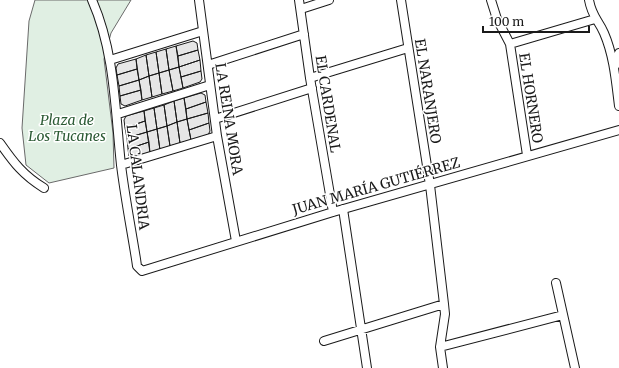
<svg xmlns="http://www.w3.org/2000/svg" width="619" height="368" font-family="Merriweather,serif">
<rect width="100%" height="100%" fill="#fff"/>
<path fill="#e0efe3" stroke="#6a6a6a" d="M35 0H131L111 33 104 59 113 133 114 168 49 183 26 165 22 128 29 21Z"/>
<path fill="#e6e6e6" stroke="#1a1a1a" d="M193 41 197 43 198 50 178 56 176 46Z
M176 46 179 67 169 70 166 49Z
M166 49 169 70 159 73 156 52Z
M198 50 200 60 179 67 178 56Z
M156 52 159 73 149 76 146 55Z
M146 55 149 76 139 80 136 59Z
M136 59 137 69 117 75 116 68 118 64Z
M200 60 201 71 181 77 179 67Z
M179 67 183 88 173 91 169 70Z
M137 69 139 80 119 86 117 75Z
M169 70 173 91 162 94 159 73Z
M201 71 202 79 200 82 183 88 181 77Z
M159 73 162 94 152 97 149 76Z
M149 76 152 97 142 100 139 80Z
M139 80 141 90 120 96 119 86Z
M141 90 142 100 125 106 121 104 120 96Z
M201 93 205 95 206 102 186 109 184 98Z
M184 98 187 119 177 122 174 101Z
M174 101 177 122 167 126 164 105Z
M206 102 208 113 187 119 186 109Z
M164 105 167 126 157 129 154 108Z
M154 108 157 129 147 132 144 111Z
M144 111 145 121 125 128 124 120 126 116Z
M208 113 209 123 189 130 187 119Z
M187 119 191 140 180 143 177 122Z
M145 121 147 132 127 138 125 128Z
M177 122 180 143 170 146 167 126Z
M209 123 210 131 208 135 191 140 189 130Z
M167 126 170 146 160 150 157 129Z
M157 129 160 150 150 153 147 132Z
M147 132 149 142 128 149 127 138Z
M149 142 150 153 133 158 129 156 128 149Z"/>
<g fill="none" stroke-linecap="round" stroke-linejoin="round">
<g stroke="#1a1a1a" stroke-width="10">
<path id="minor" d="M92 0C115 52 115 110 121 165 125 197 131 228 136 259L137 266 142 271 333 212 619 130
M199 0 217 136 236 241
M299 0 310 78 333 212
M401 0 430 185 444 304 445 314 440 347 443 368
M491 0 497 19 510 44 527 155
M589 0C592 17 598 19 604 33 614 56 616 82 619 106
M301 9 329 0
M510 44 595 19
M110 60 203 31
M208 65 304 34
M615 66 619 53
M310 78 408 48
M118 114 210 85
M215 119 312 88
M0 143C14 163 23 175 44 188
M121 165 217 136
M343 209 367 368
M556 283 575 368
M324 341 444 304
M440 347 563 315"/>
</g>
<use href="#minor" stroke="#fff" stroke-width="8"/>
</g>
<g text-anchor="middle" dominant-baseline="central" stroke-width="3" stroke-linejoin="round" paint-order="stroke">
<g font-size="14" fill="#1a1a1a" stroke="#fff">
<text transform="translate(428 91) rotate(81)">EL NARANJERO</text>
<text transform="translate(531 98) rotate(81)">EL HORNERO</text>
<text transform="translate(328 104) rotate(81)">EL CARDENAL</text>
<text transform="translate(229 119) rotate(81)">LA REINA MORA</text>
<text transform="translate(138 177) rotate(83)">LA CALANDRIA</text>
<text transform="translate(376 186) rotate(-16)">JUAN MARÍA GUTIÉRREZ</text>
</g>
<g font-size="14" font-style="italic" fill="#2b5a34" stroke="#fff">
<text x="67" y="120">Plaza de<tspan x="67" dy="16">Los Tucanes</tspan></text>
</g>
</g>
<path d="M483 26v6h106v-6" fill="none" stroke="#1a1a1a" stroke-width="2"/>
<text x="489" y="26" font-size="12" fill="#1a1a1a" stroke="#ffffff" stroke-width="3" paint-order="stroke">100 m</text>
</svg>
